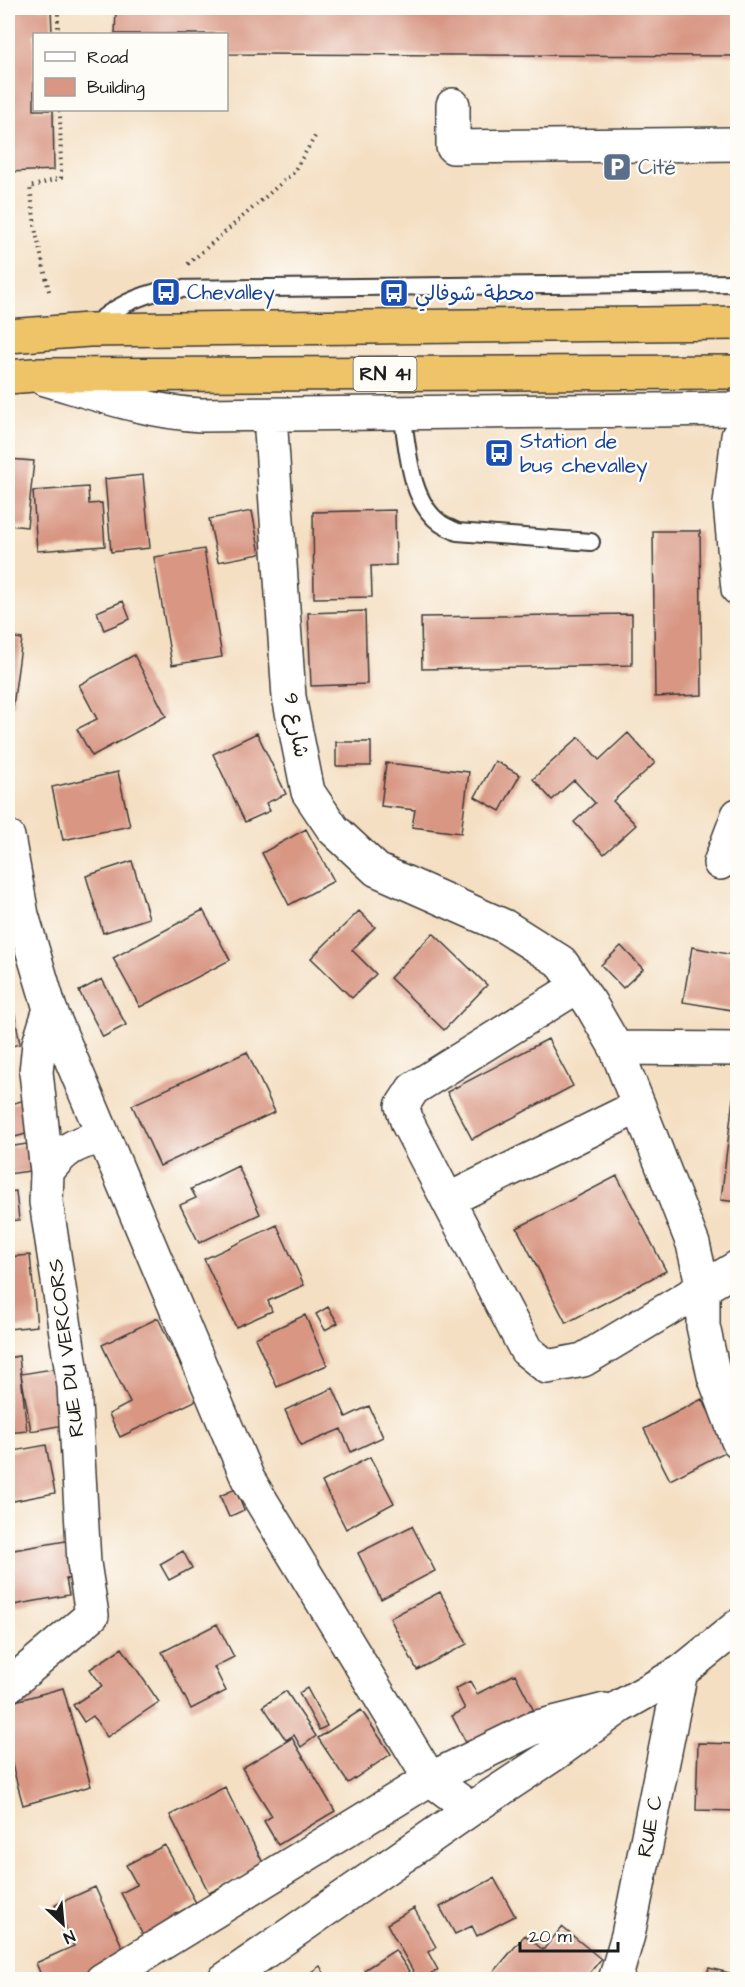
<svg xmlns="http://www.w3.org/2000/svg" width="745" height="1987" font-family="'Architects Daughter','Playpen Sans Arabic',sans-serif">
<rect width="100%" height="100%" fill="#fdfcf7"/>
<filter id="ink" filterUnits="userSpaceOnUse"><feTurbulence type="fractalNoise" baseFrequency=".0167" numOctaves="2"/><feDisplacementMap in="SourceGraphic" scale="12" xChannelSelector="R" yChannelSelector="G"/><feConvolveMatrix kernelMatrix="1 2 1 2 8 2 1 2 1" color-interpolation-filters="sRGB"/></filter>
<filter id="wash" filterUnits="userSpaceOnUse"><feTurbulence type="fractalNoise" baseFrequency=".008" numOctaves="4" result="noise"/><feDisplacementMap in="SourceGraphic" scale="24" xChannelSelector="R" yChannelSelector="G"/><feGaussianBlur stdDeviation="1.35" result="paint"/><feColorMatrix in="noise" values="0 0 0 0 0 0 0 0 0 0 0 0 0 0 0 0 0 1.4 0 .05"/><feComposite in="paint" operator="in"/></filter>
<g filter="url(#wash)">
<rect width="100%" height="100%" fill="#f4dfc3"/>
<g id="blocks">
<path fill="#d89683" d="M8 8H51L52 34H34V110H53L54 170 8 172Z
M116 8H738V56L226 54V34H115Z
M8 459 34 461 27 527 8 525Z
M143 475 150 548 111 552 105 479Z
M88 487 89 504 102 503 105 546 37 551 33 491Z
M395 510 396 565 371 566 372 597 314 598 313 512Z
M252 511 260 554 218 562 209 519Z
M653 531H700L702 695 655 697Z
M204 549 222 657 172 665 154 557Z
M123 601 130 619 104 630 97 612Z
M365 611 367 684 311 686 308 613Z
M632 614V665L422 669 421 617Z
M8 637 22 639 13 706 8 705Z
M134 655 166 716 92 756 77 729 97 719 79 685Z
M257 733 286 794 266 803 270 811 245 822 213 754Z
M628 733 655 763 613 801 636 825 604 854 574 822 595 803 574 780 552 800 533 779 579 737 599 760Z
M336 742H371V766H336Z
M495 761 520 775 500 811 475 797Z
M386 763 469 772 461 833 412 827 415 810 381 806Z
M118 772 130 826 63 840 52 787Z
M306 829 334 881 289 905 262 853Z
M132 861 149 918 103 933 86 876Z
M203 910 230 960 140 1007 113 958Z
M359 911 375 927 352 950 376 974 352 998 311 958Z
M433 933 487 985 444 1030 390 978Z
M621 946 643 969 623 988 601 965Z
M692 947 738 956V1011L683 1002Z
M8 979 20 1044 8 1047Z
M102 979 126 1025 103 1037 79 991Z
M548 1039 573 1086 472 1139 447 1092Z
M247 1052 275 1112 160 1166 132 1105Z
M31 1098 40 1130 8 1139V1105Z
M733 1098H738V1202L721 1200Z
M33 1143 37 1170 8 1174V1147Z
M238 1166 260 1214 199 1243 180 1205 196 1198 191 1189Z
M617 1176 666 1271 566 1323 517 1228Z
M16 1191 19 1220 8 1221V1192Z
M277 1225 304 1285 268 1301 272 1311 236 1327 204 1259Z
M30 1255 37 1326 8 1329V1257Z
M328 1307 338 1323 325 1330 316 1314Z
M305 1315 327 1365 277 1387 255 1338Z
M158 1318 197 1400 120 1437 109 1414 130 1403 102 1345Z
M19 1356 27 1431 8 1433V1358Z
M65 1367 75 1423 31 1431 21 1374Z
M333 1388 346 1417 369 1406 383 1437 351 1452 341 1429 301 1446 285 1410Z
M702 1399 729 1450 670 1480 644 1429Z
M46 1445 55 1493 8 1502V1452Z
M370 1457 394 1503 346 1529 322 1482Z
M235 1489 244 1510 229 1517 220 1496Z
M412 1526 435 1571 381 1599 358 1553Z
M77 1539 84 1577 66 1579 69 1595 8 1606V1551Z
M183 1551 192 1568 169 1580 160 1564Z
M440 1592 467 1644 417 1670 390 1618Z
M217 1624 234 1657 214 1667 226 1691 191 1709 162 1652Z
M122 1648 159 1702 107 1737 93 1716 84 1722 73 1705 102 1686 90 1669Z
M515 1674 535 1713 469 1748 452 1716 465 1709 455 1689 470 1681 477 1694Z
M63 1688 91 1786 23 1805 8 1750V1703Z
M307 1688 327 1726 319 1730 299 1693Z
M286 1691 316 1736 301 1747 294 1735 286 1740 263 1706Z
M361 1710 391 1754 348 1783 318 1738Z
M292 1738 335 1811 278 1845 264 1821 272 1816 242 1768Z
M698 1743 738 1744V1811L696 1810Z
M225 1787 264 1865 209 1893 170 1815Z
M165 1845 196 1903 176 1914 183 1928 148 1945 121 1893 137 1885 126 1865Z
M494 1878 515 1916 477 1936 472 1926 455 1934 440 1907Z
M95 1887 127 1957 79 1980H43L36 1963 74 1946 55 1905Z
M414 1908 436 1947 428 1952 438 1970 421 1980H418L387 1924Z
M562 1927 601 1959 584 1980H487L525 1935 543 1950Z
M395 1950 415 1980H370L364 1970Z
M320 1966 328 1980H299Z
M709 1968 738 1975V1980H705Z"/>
</g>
</g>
<g filter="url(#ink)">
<use href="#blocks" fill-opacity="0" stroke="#3c3935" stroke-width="1.5"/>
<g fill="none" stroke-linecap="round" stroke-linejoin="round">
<g stroke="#3c3935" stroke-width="20">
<path id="lane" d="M92 327C115 306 138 296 168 289L738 283
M402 413C408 448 409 500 440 523 445 527 452 529 457 532L591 542"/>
</g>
<g stroke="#3c3935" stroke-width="36">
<path id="street" d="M453 105V147L738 144
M45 379C97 394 147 412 201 415L738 409
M270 416 289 697 308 792 333 829 377 870 504 926 561 962 590 1003 616 1048 693 1244 703 1288V1326L714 1376 738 1441
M738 436 730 504 738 589
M8 837 22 915 50 1009 248 1479 430 1779 471 1809
M720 863 738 815
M578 986 413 1089 402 1106 408 1124 526 1350 547 1367 583 1360 738 1267
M616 1048 738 1049
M47 1172C64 1149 75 1143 103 1137
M448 1200 639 1106
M8 1686 92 1615 84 1563 74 1386 46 1202 47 1172 36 1072 39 1044 50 1009
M102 1980 430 1779 534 1728 605 1710
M224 1980 471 1809 556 1753 621 1706 681 1672 738 1626
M615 1980 628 1935 681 1672"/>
</g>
<g stroke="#3c3935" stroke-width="36">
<path id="highway" d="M8 336 89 330 738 323
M8 377 33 375 738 372"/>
</g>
<path stroke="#3c3935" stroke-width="4" stroke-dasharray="1.5 4.5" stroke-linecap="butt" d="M58 8V34
M188 264 293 173 316 135
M49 291 36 233 30 187 61 178 60 110"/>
<use href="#lane" stroke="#fff" stroke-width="16"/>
<use href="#street" stroke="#fff" stroke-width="33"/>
<use href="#highway" stroke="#efc469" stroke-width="33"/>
</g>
</g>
<defs>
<g id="parking-square" transform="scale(1.5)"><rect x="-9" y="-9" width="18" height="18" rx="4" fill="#5c6f8a" stroke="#fdfcf7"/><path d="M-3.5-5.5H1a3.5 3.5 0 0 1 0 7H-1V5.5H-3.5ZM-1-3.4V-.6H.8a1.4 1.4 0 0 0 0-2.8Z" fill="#fff"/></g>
<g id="bus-square" transform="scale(1.5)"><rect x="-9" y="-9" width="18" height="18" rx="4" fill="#1a4fb4" stroke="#fdfcf7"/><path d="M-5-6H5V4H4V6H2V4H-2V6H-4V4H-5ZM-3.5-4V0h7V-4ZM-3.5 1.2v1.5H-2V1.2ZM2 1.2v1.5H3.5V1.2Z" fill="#fff"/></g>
</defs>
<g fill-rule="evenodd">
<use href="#parking-square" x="617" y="167"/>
<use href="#bus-square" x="166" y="292"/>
<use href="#bus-square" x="394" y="293"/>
<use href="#bus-square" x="499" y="453"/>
</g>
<g text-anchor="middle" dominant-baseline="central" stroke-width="5" stroke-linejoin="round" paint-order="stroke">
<rect fill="#fdfcf7" stroke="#605f5e" stroke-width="1.5" x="353.5" y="357" width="63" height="34" rx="4.5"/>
<g font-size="20" font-weight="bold" fill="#1c1c1c">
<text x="385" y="374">RN 41</text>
</g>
<g font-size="21" fill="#4e5e75" stroke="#fdfcf7" text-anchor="start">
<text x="638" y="167">Cité</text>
</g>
<g font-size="21" fill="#164399" stroke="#fdfcf7" text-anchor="start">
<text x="187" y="292">Chevalley</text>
<text x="415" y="293">محطة شوفالي</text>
<text x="520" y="441">Station de<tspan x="520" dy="24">bus chevalley</tspan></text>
</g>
<g font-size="21" fill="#1c1c1c" stroke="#fdfcf7">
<text transform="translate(296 725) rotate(80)">شارع 9</text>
<text transform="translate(66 1348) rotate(-97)">RUE DU VERCORS</text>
<text transform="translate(650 1826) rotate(-79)">RUE C</text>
</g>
</g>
<rect width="745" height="1987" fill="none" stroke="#fdfcf7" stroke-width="30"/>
<rect x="33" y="33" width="195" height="78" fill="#fdfcf7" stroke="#a3a29f" stroke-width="1.5"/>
<rect x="45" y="52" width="30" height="9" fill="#ffffff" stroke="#a3a29f" stroke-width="1.5"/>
<text x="87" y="63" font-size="18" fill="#1c1c1c">Road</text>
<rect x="45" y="78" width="30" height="18" fill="#d89683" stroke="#a3a29f" stroke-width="1.5"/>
<text x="87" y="93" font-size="18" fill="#1c1c1c">Building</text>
<g transform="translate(63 1924) rotate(154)" stroke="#fdfcf7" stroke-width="4.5" paint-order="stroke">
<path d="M0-4.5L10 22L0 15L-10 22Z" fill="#1c1c1c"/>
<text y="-9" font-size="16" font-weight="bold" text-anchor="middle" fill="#1c1c1c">N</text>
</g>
<path d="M520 1942v9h98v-9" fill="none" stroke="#1c1c1c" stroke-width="3"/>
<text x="529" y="1942" font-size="18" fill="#1c1c1c" stroke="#fdfcf7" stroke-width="4.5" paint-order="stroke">20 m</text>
</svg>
